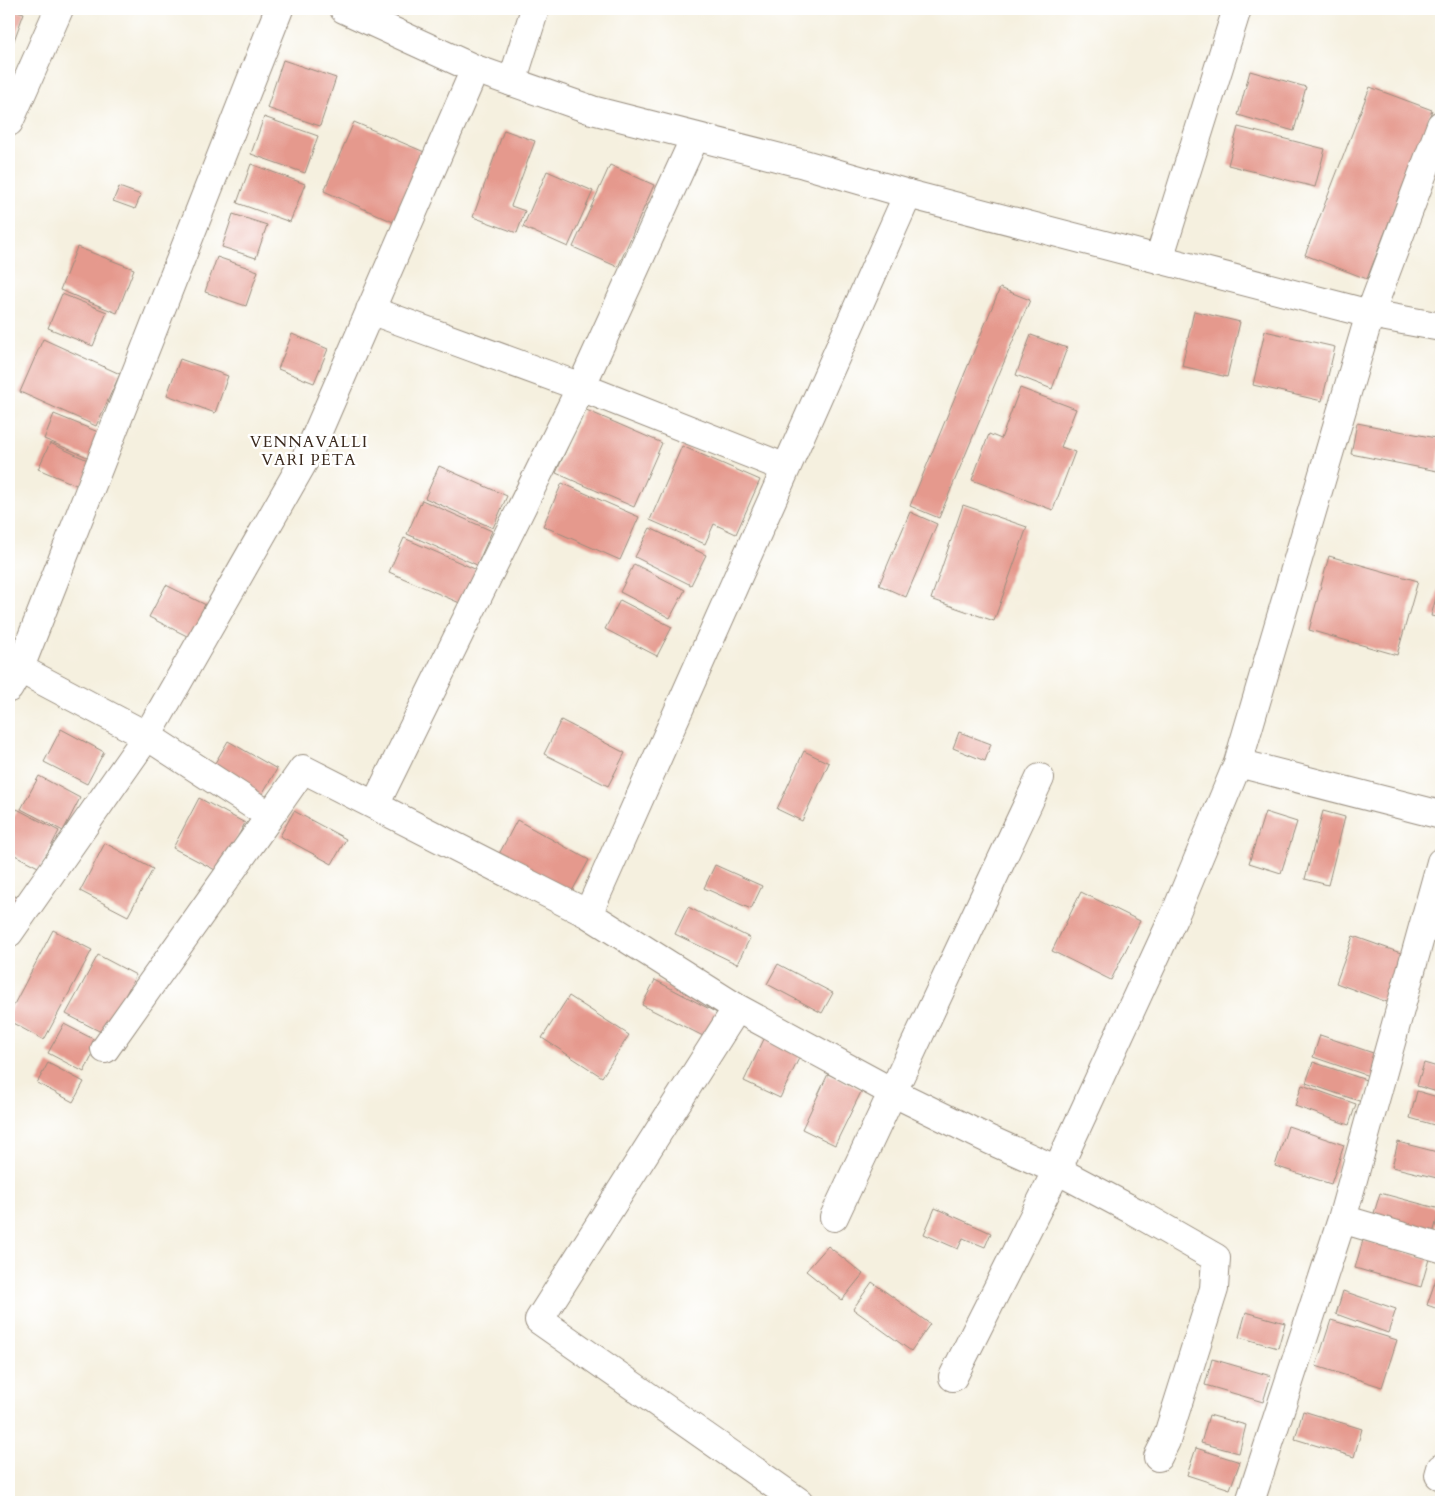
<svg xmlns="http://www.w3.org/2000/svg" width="1450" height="1511" font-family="Cardo,serif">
<rect width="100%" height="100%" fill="#fff"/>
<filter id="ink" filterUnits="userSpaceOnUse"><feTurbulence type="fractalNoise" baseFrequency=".02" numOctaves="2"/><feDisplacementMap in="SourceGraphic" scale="10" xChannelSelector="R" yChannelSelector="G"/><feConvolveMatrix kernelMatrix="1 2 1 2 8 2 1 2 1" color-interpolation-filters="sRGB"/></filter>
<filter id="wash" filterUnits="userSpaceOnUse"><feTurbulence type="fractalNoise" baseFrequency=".0096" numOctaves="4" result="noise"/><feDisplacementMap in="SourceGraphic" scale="20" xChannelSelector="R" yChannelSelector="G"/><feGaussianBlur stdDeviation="1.12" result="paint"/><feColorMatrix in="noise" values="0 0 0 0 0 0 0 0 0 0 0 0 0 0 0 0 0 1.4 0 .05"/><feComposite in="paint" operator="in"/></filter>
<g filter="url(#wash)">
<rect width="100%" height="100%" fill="#f5f0df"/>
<g id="blocks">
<path fill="#e5998d" d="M9 9 24 13 12 46 9 44Z
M283 60 336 78 320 126 267 108Z
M1250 71 1306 87 1294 131 1238 115Z
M1370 87 1432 110 1367 279 1305 255Z
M264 117 318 136 305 173 251 154Z
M354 122 429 154 398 224 324 191Z
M1238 127 1325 149 1315 187 1228 165Z
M504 130 535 141 511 206 525 211 517 233 473 217Z
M251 164 305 184 290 222 237 203Z
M610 165 654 185 618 267 573 247Z
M547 171 593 191 568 247 523 227Z
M119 187 141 195 135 209 113 201Z
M233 214 267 225 256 258 222 247Z
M77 247 134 269 117 313 60 290Z
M217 257 258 271 246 306 205 292Z
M1000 288 1030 300 939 518 910 506Z
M62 294 107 312 93 346 48 328Z
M1194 311 1240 322 1227 377 1182 366Z
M1265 331 1335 347 1322 401 1253 385Z
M292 334 328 349 314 383 278 369Z
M1031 335 1067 348 1052 389 1016 375Z
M43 339 120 374 96 426 20 392Z
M180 359 228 376 215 413 167 395Z
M1020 388 1076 409 1061 447 1075 452 1053 510 972 480 989 434 1001 439Z
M584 409 662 443 634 507 556 473Z
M54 414 103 434 92 459 44 439Z
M1357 423 1441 439 1437 471 1351 454Z
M50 443 92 462 81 487 38 469Z
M682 446 760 480 736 534 714 524 705 544 650 520Z
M439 466 507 496 493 528 425 498Z
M562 483 639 517 620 560 543 526Z
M422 500 492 531 477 565 407 534Z
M963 505 1027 527 994 621 931 599Z
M910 512 937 524 906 597 879 585Z
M650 528 706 555 691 585 635 557Z
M404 538 477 570 462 604 389 572Z
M1329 556 1418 581 1397 655 1309 630Z
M634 564 685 590 670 618 620 592Z
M1441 579V618L1431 616Z
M166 585 214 609 197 641 149 617Z
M620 600 672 627 657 656 605 629Z
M561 720 625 753 608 786 544 754Z
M61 729 104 752 87 784 44 762Z
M959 732 991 744 985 761 953 748Z
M228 741 277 769 261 796 212 768Z
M804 751 829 763 802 821 777 809Z
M39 776 80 798 63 831 21 809Z
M199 798 245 823 219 872 173 848Z
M17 809 59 831 40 868 9 852V825Z
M294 811 346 839 332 864 280 836Z
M1323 811 1345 817 1328 885 1305 879Z
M1265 812 1297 822 1281 873 1249 863Z
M517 820 589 860 570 895 498 856Z
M105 843 153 869 128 916 80 891Z
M715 865 762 886 751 909 704 888Z
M1081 892 1140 921 1111 980 1052 951Z
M9 893 21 899 9 922Z
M688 907 750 938 737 964 675 934Z
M53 930 92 950 44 1040 9 1021V1014Z
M1353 936 1412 957 1395 1005 1336 983Z
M98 955 136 975 105 1034 66 1014Z
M778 964 833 993 822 1013 767 984Z
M655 980 717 1013 705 1037 642 1005Z
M569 996 629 1035 602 1077 542 1038Z
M64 1024 99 1042 84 1072 48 1053Z
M1320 1035 1382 1056 1375 1078 1313 1057Z
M765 1037 801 1054 780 1098 744 1081Z
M1313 1062 1369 1081 1362 1102 1306 1083Z
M48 1063 84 1082 73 1102 37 1083Z
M1424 1063 1441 1068V1093L1417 1086Z
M828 1074 862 1090 835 1145 802 1129Z
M1302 1085 1356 1104 1349 1125 1295 1106Z
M1417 1091 1441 1098V1127L1410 1118Z
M1288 1126 1344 1145 1331 1184 1275 1166Z
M1398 1142 1441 1153V1179L1392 1167Z
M1380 1193 1440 1209 1432 1237 1372 1220Z
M935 1208 991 1233 985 1247 963 1238 958 1249 924 1234Z
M1363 1240 1429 1259 1421 1287 1355 1268Z
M828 1246 863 1274 842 1300 806 1271Z
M1436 1279 1441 1281V1310L1427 1305Z
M872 1282 930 1324 911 1351 853 1309Z
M1343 1291 1396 1309 1388 1333 1336 1314Z
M1246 1312 1285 1323 1278 1348 1239 1337Z
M1331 1320 1397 1340 1382 1387 1316 1366Z
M1212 1359 1271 1376 1263 1402 1205 1385Z
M1303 1411 1362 1429 1354 1457 1295 1439Z
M1209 1415 1246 1425 1239 1453 1201 1443Z
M1196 1448 1240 1462 1230 1489 1187 1475Z"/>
</g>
</g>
<g filter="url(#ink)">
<use href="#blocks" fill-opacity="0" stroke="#988d7e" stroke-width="1"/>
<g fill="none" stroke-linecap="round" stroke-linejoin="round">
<g stroke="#988d7e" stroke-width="30">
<path id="minor" d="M512 82 535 9
M9 122 59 9
M1441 125 1370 314 1238 763 1441 815
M1159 259 1237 9
M370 310 581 387 786 468
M9 663 147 736 270 816 303 769 588 914 737 1008 539 1320 799 1502
M9 688 19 670 279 9
M375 805 581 387 695 137
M588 914 908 194
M9 933 147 736 309 452 475 69
M737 1008 892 1092 990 1140 1057 1170 1134 1211 1216 1258 1214 1289 1166 1441 1158 1457
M105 1049 270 816
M834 1217 1040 778
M1342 1219 1441 1248
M953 1377 1057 1170 1176 912 1238 763
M1439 1475 1441 1468
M1250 1502 1342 1219 1441 862"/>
</g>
<g stroke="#988d7e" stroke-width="30">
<path id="secondary" d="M344 9 475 69 592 110 804 164 908 194 1370 314 1441 327"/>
</g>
<use href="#minor" stroke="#fff" stroke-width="28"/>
<use href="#secondary" stroke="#fff" stroke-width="28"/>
</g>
</g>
<g text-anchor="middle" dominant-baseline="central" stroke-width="4.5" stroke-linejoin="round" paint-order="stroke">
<g font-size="16" letter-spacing="1" fill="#3b2a1e" stroke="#fff">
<text x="309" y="442">VENNAVALLI<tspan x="309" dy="18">VARI PETA</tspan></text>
</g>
</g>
<rect width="1450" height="1511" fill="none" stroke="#fff" stroke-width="30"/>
</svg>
